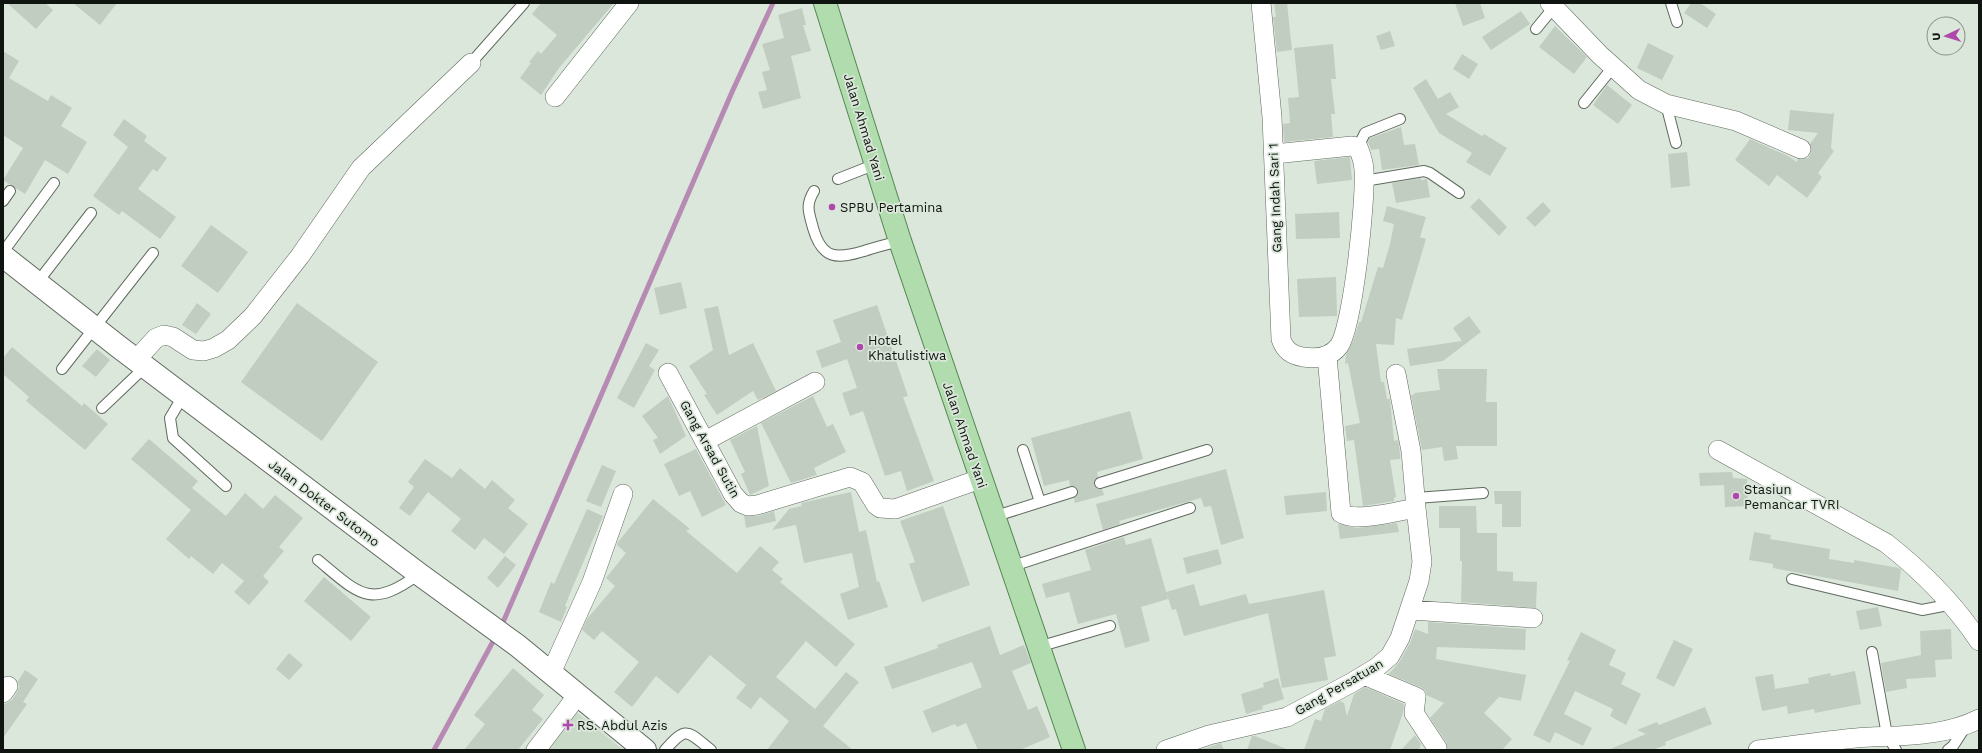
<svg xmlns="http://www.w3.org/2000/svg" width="1982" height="753" font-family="'Work Sans',sans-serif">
<rect width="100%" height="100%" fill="#dbe7da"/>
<path fill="#cadac8" d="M563 701 623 750H523Z"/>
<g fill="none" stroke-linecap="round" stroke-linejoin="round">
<path stroke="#b78ab4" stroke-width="5" d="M501 627 732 92 773 3
M434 750 496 636"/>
</g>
<path fill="#c2cdc1" d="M7 3H45L53 10 36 29Z
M73 3H117L100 25Z
M541 3H614L559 68 541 95 520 78 531 63 529 62 538 51 541 54 557 35 532 14Z
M1274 3H1287L1292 50 1277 52 1273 17H1276Z
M1455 3H1480L1485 18 1463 26Z
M1691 3H1700L1716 14 1707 28 1684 13Z
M802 8 806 25H803L811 51 791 56 801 98 763 109 758 92 767 90 762 72 770 70 762 44 784 38 778 15Z
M1521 11 1530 24 1491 50 1482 37Z
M1555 26 1587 57 1574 74 1539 47Z
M1390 31 1395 46 1381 50 1376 36Z
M1648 43 1674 56 1662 80 1637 68Z
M1333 44 1336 79H1331L1335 114H1331L1333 137 1284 142 1283 124 1290 123 1288 98 1299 97 1294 48Z
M3 51 19 61 9 78 48 101 51 95 72 108 61 126 87 142 68 174 45 160 25 194 3 180 23 148 3 135Z
M1462 54 1478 64 1469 79 1453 69Z
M1426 79 1438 99 1450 92 1459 107 1446 114 1482 136 1484 134 1507 148 1490 176 1466 162 1472 153 1439 133 1413 88Z
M1607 85 1632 105 1618 124 1593 105Z
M1790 110 1832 114 1834 112 1831 148 1834 151 1818 173 1822 177 1807 198 1777 175 1769 186 1735 160 1750 139 1788 156 1797 162 1798 159 1808 158 1811 153 1810 144 1818 133 1788 130Z
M124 119 147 136 144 141 167 158 157 172 153 169 138 189 176 217 160 239 122 211 119 215 93 196 128 147 113 135Z
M1401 127 1404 145 1415 144 1419 165 1382 170 1379 149 1371 150 1368 142 1370 138Z
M1687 152 1690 186 1671 188 1668 154Z
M1350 157 1352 180 1317 184 1314 161Z
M1421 178V180L1427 179 1430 197 1396 203 1392 183Z
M1479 198 1507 227 1499 236 1470 207Z
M1543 202 1551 211 1535 227 1526 218Z
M1387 206 1426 217 1420 237 1426 239 1402 320 1396 318 1394 345 1376 344 1381 382H1384L1387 399H1390L1394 441 1398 440 1400 453V459L1390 460 1396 497 1394 498V501L1363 506 1354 440 1347 441 1345 426 1360 423 1348 363 1345 364 1346 355 1354 338 1359 322H1361L1378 267 1383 268 1390 244 1394 224 1383 221Z
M1339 212 1340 238 1296 239 1295 214Z
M211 225 248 252 218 293 181 266Z
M1336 277 1337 316 1299 317 1297 279Z
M681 282 687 308 660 315 654 288Z
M197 303 211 314 196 334 182 325Z
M297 303 378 362 322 441 241 382Z
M877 305 908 396 903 397 934 481 907 491 901 471 885 476 863 411 850 416 842 393 857 388 847 359 822 368 816 351 841 342 833 320Z
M718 306 729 355 753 343 776 391 758 400 753 391 717 415 704 395 707 394 689 366 713 350 704 309Z
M1469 316 1481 332 1443 361 1410 366 1407 349 1462 341 1453 328Z
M646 343 659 350 649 366 655 370 634 408 617 398Z
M12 347 82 406 84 403 108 424 85 450 26 401 29 397 3 374V358Z
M97 349 110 360 96 377 82 366Z
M1437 369H1487L1486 402H1497V446H1456L1458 459 1444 461 1442 447 1422 450 1411 395H1414V393L1440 390Z
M668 396 686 436 660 454 653 440 658 438 642 416Z
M813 396 827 427 833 424 846 452 814 468 817 475 791 483 761 423Z
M1130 411 1143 459 1097 472 1098 477 1095 479 1094 485 1096 488 1102 489 1104 495 1075 503 1074 498 1077 496 1078 490 1076 487 1070 486 1069 480 1044 486 1031 438Z
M757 426 769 486 750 495 741 474 745 472 730 440Z
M149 439 198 481 192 488 226 516 245 493 263 509 275 495 303 518 279 547 284 551 263 576 269 582 249 605 234 592 244 581 222 563 213 574 191 556 189 559 166 539 191 510 131 459Z
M696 449 726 505 702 517 690 491 679 496 664 464Z
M425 459 452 478 460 468 485 489 492 480 515 500 508 508 528 524 504 554 484 538 475 550 451 531 461 519 428 492 410 516 399 508 414 487 408 482Z
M602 465 616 471 601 507 586 501Z
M1226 469 1244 538 1221 545 1211 506 1204 507 1201 498 1119 521 1120 524 1103 530 1096 504Z
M1732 472 1733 478 1747 479 1748 506 1725 507 1724 485 1700 486 1699 473Z
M1494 491H1521V527H1502V504H1495Z
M851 492 859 532 866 530 877 582 879 581 888 607 848 620 840 594 859 587 852 553 804 563 796 525 772 530 789 509 802 506 801 503Z
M1326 492 1327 511 1286 515 1284 496Z
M653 499 690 529 686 531 737 573 760 546 779 562 772 570 783 579 780 582 855 644 836 667 806 641 776 677 815 709 846 672 859 682 823 726 853 750H767L789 721 760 697 751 709 736 698 746 685 710 655 678 694 656 676 632 707 614 692 639 662 602 631 594 640 582 630 587 619 615 586 606 578 626 553 617 545 618 542Z
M943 506 970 585 922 602 909 564 915 562 900 521Z
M1439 506H1476L1477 533H1497V571L1513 572V581L1537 582 1536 608 1461 602 1462 561H1460V528H1439Z
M587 509 603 516 571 591 565 606 567 607 561 622 539 612 551 582 554 584Z
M774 511 776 521 746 528 744 516H758Z
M1397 523 1399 532 1340 539 1338 524 1357 528Z
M1754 532 1771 535 1770 539 1830 549 1829 559 1854 563V560L1899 568 1901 570 1898 591 1773 568V564L1749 560Z
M1124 537 1126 545 1151 538 1168 599 1141 607 1150 641 1125 648 1116 614 1078 624 1069 592 1046 598 1042 584 1091 570 1085 550Z
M1218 549 1222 564 1187 574 1183 558Z
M505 556 516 565 498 588 487 578Z
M324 577 371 617 351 641 304 601Z
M1194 584 1200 606 1246 594 1249 604 1324 590 1336 656 1324 658 1328 680 1282 688 1268 613 1184 636 1176 609 1172 610 1166 592Z
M1878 607 1882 626 1860 630 1856 611Z
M1428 622 1526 629 1525 650 1437 647 1436 659 1526 675 1521 701 1499 697 1484 713 1512 739 1502 750H1447L1446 742 1430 718 1444 703 1426 695 1425 691 1420 687 1389 674 1400 661 1410 643 1415 629 1428 634Z
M990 626 1000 655 1024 645 1031 663 1012 671 1028 710 1037 706 1050 737 1020 750H978L966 723 957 727 955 724 932 733 923 711 982 687 972 662 892 689 884 667 938 648 937 645Z
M1951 629 1952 659 1935 660 1936 677 1906 679 1907 688 1886 692 1881 663 1921 655 1920 631Z
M1581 632 1616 650 1609 665 1626 673 1621 684 1641 694 1626 725 1610 716 1613 709 1575 691 1564 714 1592 728 1583 746 1555 732 1550 743 1533 735 1570 661 1567 660Z
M1674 640 1693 649 1674 687 1656 678Z
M289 653 303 665 289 680 276 669Z
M513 668 544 695 532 710 543 719 518 750H464L485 724 474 715Z
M25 670 38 679 23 702 27 704 3 738V705L12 700 17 692 19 687 18 681Z
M1855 671 1861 704 1815 713 1814 709 1788 714 1787 706 1762 711 1755 677 1773 674 1775 689 1809 683 1808 678 1830 673 1831 676Z
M1278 678 1284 699 1262 706 1263 709 1246 714 1241 694 1264 687 1263 683Z
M1365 687 1404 704 1403 713 1390 750H1304L1315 719 1321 721 1325 709 1340 701 1344 703 1347 716 1354 694Z
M1705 707 1712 724 1665 742 1666 745 1652 750H1608L1646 734 1637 730 1657 722 1659 725Z
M1415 735 1421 744 1419 750H1401Z
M1252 736H1255L1289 750H1247Z
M1221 743 1224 750H1199L1212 746Z"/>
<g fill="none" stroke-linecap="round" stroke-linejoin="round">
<g stroke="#606a5f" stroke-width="12">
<path id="service" d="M1671 3 1677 22
M1536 29 1554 7
M471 63 524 3
M1584 103 1613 67
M1666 104 1676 143
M1358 147 1365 133 1400 119
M838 179 876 164
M1364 181 1424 171 1430 173 1459 193
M814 191C805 206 809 212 813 228 822 260 837 259 864 251 876 247 888 244 900 241
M3 201 10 191
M3 252 54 183
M37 283 91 213
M62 369 153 253
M183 396 170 418 173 438 226 486
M102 408 145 367
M1023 450 1040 502
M1100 483 1207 450
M1416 498 1483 493
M993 517 1072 492
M318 560C359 594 370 610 419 574
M1010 567 1190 508
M1792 579 1922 610 1953 604
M1038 647 1110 626
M1872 652 1887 735 1896 750
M665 750C687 725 687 731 711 750
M1948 750 1953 746 1966 726"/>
</g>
<g stroke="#606a5f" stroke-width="20">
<path id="minor" d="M1261 3 1272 117 1281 339C1285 351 1292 355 1303 357 1316 359 1331 357 1339 346 1353 326 1366 199 1364 171 1364 162 1361 155 1358 147L1352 146 1274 154
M1550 3 1600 55 1639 90 1666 104 1736 121 1801 149
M555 97 629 3
M136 360 156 338 164 335 173 337 193 350 204 351 214 348 228 340 253 316 300 256 361 168 471 63
M668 373 733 494 741 503 748 506 757 505 850 477 862 482 876 505 880 508 895 509 980 479
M1396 374 1411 451 1416 508
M705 441 815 382
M1718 450 1886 543C1923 572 1953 602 1979 641
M1410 610 1533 618
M551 673 592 582 623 494
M1364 675 1416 697 1414 713 1437 748 1436 750
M3 693 8 686
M536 750 577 696
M1166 750 1209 735 1287 717 1351 683 1376 668 1390 656 1400 638 1419 581 1422 562 1416 508C1398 511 1356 523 1341 513L1327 356
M1758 750C1790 746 1823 741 1856 738 1896 735 1942 738 1979 719"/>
</g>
<g stroke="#606a5f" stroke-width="24">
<path id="tertiary" d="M3 256 119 347 419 574 518 646 645 750"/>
</g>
<g stroke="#568754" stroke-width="24">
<path id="primary" d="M825 3 900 241 1074 750"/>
</g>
<use href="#service" stroke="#fff" stroke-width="10"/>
<use href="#minor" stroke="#fff" stroke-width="19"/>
<use href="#tertiary" stroke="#fff" stroke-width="22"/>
<use href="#primary" stroke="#b0dcae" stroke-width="22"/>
</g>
<g fill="#af48ac" stroke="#dbe7da" stroke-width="1.5">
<circle cx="832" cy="207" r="4"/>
<circle cx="860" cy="347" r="4"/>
<circle cx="1736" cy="496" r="4"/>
<path d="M566 719h4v4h4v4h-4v4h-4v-4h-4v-4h4z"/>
</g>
<g text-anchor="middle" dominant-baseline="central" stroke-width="3.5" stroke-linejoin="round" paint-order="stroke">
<g font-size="13" fill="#101410" stroke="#dbe7da">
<text transform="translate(864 127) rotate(73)">Jalan Ahmad Yani</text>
<text transform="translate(1275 198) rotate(-92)">Gang Indah Sari 1</text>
<text transform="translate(965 435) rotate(71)">Jalan Ahmad Yani</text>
<text transform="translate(710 449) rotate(61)">Gang Arsad Sutin</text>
<text transform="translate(324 503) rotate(37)">Jalan Dokter Sutomo</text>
<text transform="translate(1339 687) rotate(-30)">Gang Persatuan</text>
</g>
<g font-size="13" fill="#101410" stroke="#dbe7da" text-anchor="start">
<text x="840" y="207">SPBU Pertamina</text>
<text x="868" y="340">Hotel<tspan x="868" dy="15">Khatulistiwa</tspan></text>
<text x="1744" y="489">Stasiun<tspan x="1744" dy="15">Pemancar TVRI</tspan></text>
<text x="577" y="725">RS. Abdul Azis</text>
</g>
</g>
<rect width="1982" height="753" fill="none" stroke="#101410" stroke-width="8"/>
<g transform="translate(1946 36) rotate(266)"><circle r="19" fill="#dbe7da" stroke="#8a9389"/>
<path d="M0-3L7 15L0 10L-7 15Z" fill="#af48ac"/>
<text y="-6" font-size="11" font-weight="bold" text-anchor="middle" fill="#101410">U</text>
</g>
</svg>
